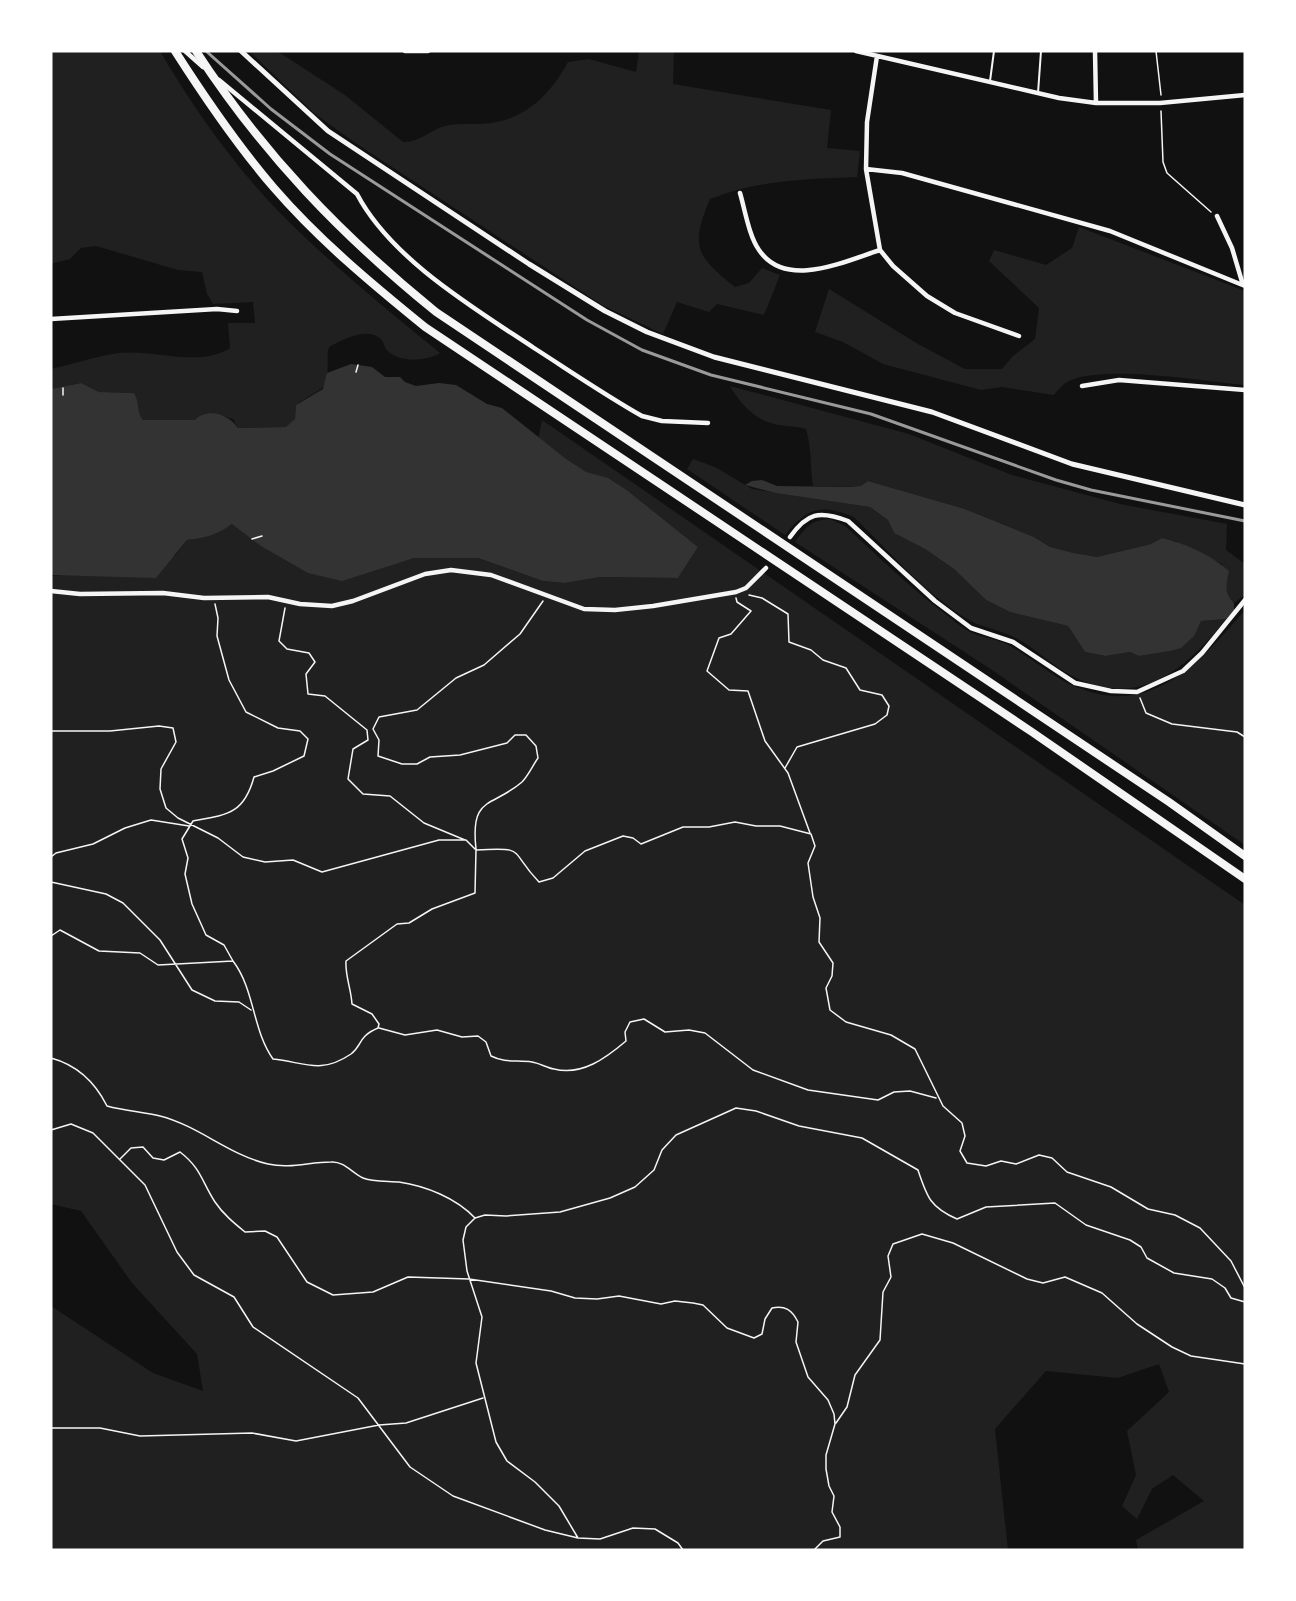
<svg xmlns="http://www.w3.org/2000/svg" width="1296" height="1601" font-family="Quicksand,sans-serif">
<rect width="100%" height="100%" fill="#111"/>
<path fill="#202020" d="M51 51H160C194 109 235 167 282 215 332 265 386 309 440 353 428 361 399 363 388 351 384 348 384 342 381 339 368 326 341 340 329 347 325 359 332 381 321 389 313 395 304 398 296 405L295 419 287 427 238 428 233 419 223 416 195 420H143C136 412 138 403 134 393L99 392 81 383 51 389V369C74 364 97 356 119 353 154 349 200 368 230 348L228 323H255L253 302 213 304 207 294 202 272 178 270 96 246 81 248 70 259 51 264Z
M249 51H277L345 95 403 142C419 143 430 130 445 126 462 122 480 126 496 122 530 116 553 90 568 62L589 59 636 72 639 51H674L673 84 831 110 827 148 860 151 857 177C806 179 758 180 710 199 690 247 696 256 735 287L749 283 762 268 780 275 764 315 717 304 709 312 677 302 663 334 602 305 354 142 314 113Z
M1079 227 1245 291V385C1201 381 1110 365 1071 380 1063 383 1059 389 1054 395L1002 387 981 390 883 364 843 342 815 332 829 289 918 344 965 369H1002L1012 357 1035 339 1039 308 989 261 994 250 1046 265 1072 248Z
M730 386 909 434 1012 475 1120 504 1227 524 1226 550 1245 564V595L1234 603 1228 597 1222 564 1175 541 1162 538 1151 544 1097 557 1074 553 1050 547 1034 537 965 509 868 481 861 487 813 486C810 466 812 449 806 429 793 425 779 427 768 422 751 416 738 400 730 386Z
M542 420 1245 905V1550H1138L1136 1540 1204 1501 1173 1475 1152 1489 1137 1519 1122 1506 1136 1475 1127 1431 1169 1392 1159 1364 1118 1378 1046 1371 995 1429 1008 1550H51V1306L153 1373 203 1391 197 1354 132 1283 81 1211 51 1204V576L66 575 175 556 187 540C205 538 218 535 232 524L388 565 414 558H478L543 581 565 583 600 577 678 578 698 547 628 491 560 465 538 440Z
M693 459 715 467 752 489 870 507 888 520 894 533 925 549 954 569 986 600 1010 612 1068 626 1085 652 1104 656 1130 652 1139 656 1170 651 1201 621 1226 619C1188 667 1142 709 1076 678 1054 668 1037 649 1016 638 1001 630 983 628 969 620 925 594 890 552 854 517 821 503 806 508 785 535L687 469Z
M830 519 845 526C877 555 909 587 944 613 952 619 960 627 970 632 983 638 999 639 1012 647 1033 659 1052 677 1074 686 1151 720 1200 662 1245 610V845L989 668 795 542C806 527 811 520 830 519Z"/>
<path fill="#333" d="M351 364 372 367 385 377H400L405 382 416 386 439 383 456 385 487 404 502 408 566 459 586 472 608 478 628 491 698 547 678 578 600 577 565 583 543 581 478 558H414L342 581 308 573 261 546 232 524C218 535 205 538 187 540L156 578 51 575V389L81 383 99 392 134 393C140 403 136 411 143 420H195C207 407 229 414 238 428L286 427 295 419 296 405 323 389 327 373Z
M762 480 777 486 850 487 861 486 868 481 965 509 1034 537 1050 547 1074 553 1097 557 1151 544 1162 538C1185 543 1211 555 1229 571 1226 584 1224 594 1234 603V610L1226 619 1201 621 1194 636 1181 648 1170 651 1139 656 1130 652 1105 656 1085 652 1068 626 1010 612 986 600 954 569 925 549 894 533 888 520 870 507 776 493 745 485 752 481Z"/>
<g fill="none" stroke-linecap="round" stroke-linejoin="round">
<path stroke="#f5f5f5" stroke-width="1.5" d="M1156 51 1161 95
M1161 111 1163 162 1167 173 1211 212
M356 372 358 365
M63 388V395
M252 539 262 536
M749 595 762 598 788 614 789 642 811 650 823 660 846 668 860 690 882 695 889 706 887 715 875 724 797 747 785 768
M736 598 737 602 751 611 731 634 719 638 707 671 729 690 748 691 765 741 788 773 810 833
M215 604 218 618 217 636 229 680 246 712 278 728 300 731 308 739 304 756 273 771 254 777C244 814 227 815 193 821L182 839 188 858 185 874 192 904 206 935 224 945 233 961
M285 608 279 641 287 649 309 653 315 662 306 674 308 694 325 696 367 730 368 740 353 749 348 779 363 794 390 796 424 823 465 840
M1140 698 1146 713 1172 724 1237 732 1245 737
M51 731H110L159 726 173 728 176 742 161 769 160 789 166 808 178 818 218 838 243 857 265 862 293 860 322 872 439 840H466L476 850
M476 849C470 795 492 808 522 782 528 776 533 765 538 758L536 746 526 735H515L507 743 460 755 430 757 417 764H402L378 756 379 740 373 729 379 717 417 710 456 678 484 665 520 634 543 601
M51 857 56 853 93 844 125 828 151 820 189 826
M51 882 106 894 123 903 160 940 192 990 215 1001 239 1002 251 1010
M51 936 60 930 99 951 140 953 158 965 233 961C255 990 252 1029 273 1059 304 1062 320 1075 351 1054 363 1045 357 1037 378 1028L379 1024 372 1014 352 1004C351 988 345 976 346 961L397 924 409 923 432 909 475 893 476 850C528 847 508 850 539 882L553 878 585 851 623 836 633 838 641 844 683 827H709L735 822 756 826H780L811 834 815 846 808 863 813 897 820 918 819 942 833 963 832 976 826 988 830 1010 846 1022 891 1035 915 1049 943 1106 962 1123 965 1136 960 1151 967 1163 986 1166 1001 1161 1016 1164 1039 1155 1052 1158 1067 1172 1111 1187 1148 1209 1175 1215 1200 1228 1231 1261 1245 1288
M379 1028 405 1035 437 1030 462 1037 478 1036 486 1042 491 1056C505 1063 516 1060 532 1062 539 1063 547 1068 554 1069 582 1076 606 1058 626 1041L625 1032 630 1022 644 1019 665 1032 689 1030 705 1033 753 1070 808 1090 878 1100 894 1092 910 1091 936 1098
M51 1058C77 1065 95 1082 107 1106 125 1111 143 1112 160 1116 199 1126 229 1155 268 1164 290 1169 309 1162 331 1162 344 1161 352 1173 363 1178 372 1182 388 1181 399 1182 426 1186 456 1198 475 1218
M51 1130 71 1124 93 1133 145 1185 177 1252 194 1275 234 1297 253 1327 358 1398 410 1467 453 1496 545 1530 578 1538 600 1539 633 1528 655 1529 678 1543 683 1550
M120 1159 131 1148 143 1147 153 1158 164 1160 180 1152C201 1168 202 1182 215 1202 223 1214 234 1223 245 1232L265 1231 277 1237 307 1282 333 1295 373 1292 408 1277 469 1279 551 1291 575 1298 597 1299 619 1296 661 1304 675 1301 693 1303 703 1305 727 1328 754 1338 762 1334 765 1319 772 1308C785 1305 792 1310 798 1322L796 1342 808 1377 828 1400 834 1414 835 1424 826 1455V1469L829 1486 834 1496 832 1512 840 1527V1537L823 1541 814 1550
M836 1423 847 1407 855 1375 880 1340 883 1292 891 1277 888 1256 893 1244 922 1234 953 1243 1027 1279 1043 1283 1065 1277 1102 1293 1137 1324 1172 1347 1191 1356 1245 1364
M51 1428H100L140 1436 252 1433 296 1441 379 1425 406 1423 483 1398
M578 1538 559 1506 535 1482 507 1461 496 1442 476 1363 482 1317 467 1271 463 1240 466 1227 475 1218 485 1215 506 1216 560 1212 610 1198 635 1187 654 1170 662 1150 676 1135 736 1108 756 1111 799 1126 862 1138 918 1170C927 1197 930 1207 957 1219L986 1207 1055 1203 1086 1225 1130 1240 1141 1247 1147 1258 1174 1273 1212 1279 1225 1288 1231 1298 1245 1302"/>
<path stroke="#f5f5f5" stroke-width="2" d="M990 81 994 51
M1038 93 1041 51"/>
<path stroke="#f5f5f5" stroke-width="4.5" d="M185 51 203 67
M405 51H428
M856 51 1059 98 1096 103H1160L1245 95
M1095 51 1096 103
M877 56 867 122 866 169 880 250 893 266 927 296 955 313 1019 336
M219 80 357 194C391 259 474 308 534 348 570 371 605 395 642 416L662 421 708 423
M866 169 902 173 1110 231 1245 286
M740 193C745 210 749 236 759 250 786 290 845 261 880 250
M1217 216 1232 248 1243 285
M51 319 217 309 237 311
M1082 386 1119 380 1245 390
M790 537C807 513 819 510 848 521L935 601 971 628 1013 642 1075 683 1111 691 1137 692 1183 671 1202 653 1245 600
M51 591 80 594 163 593 204 598 268 597 300 604 332 606 353 601 425 574 451 570 491 575 584 609 615 610 653 606 736 592 746 588 766 568"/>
<path stroke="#f5f5f5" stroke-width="5" d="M241 51 328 131 529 264 605 311 647 332 714 357 932 412 1072 464 1245 505"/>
<path stroke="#f5f5f5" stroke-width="8" d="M175 51C205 98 237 145 274 188 319 240 372 284 425 327L1032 732 1245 879
M196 51C263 154 341 235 436 312L1169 802 1245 856"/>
<path stroke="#9a9a9a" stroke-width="3" d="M206 51 271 109 330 154 587 320 642 350 711 375 871 414 1056 480 1091 490 1245 521"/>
</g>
<rect width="1296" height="1601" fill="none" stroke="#ffffff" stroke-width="105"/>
</svg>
